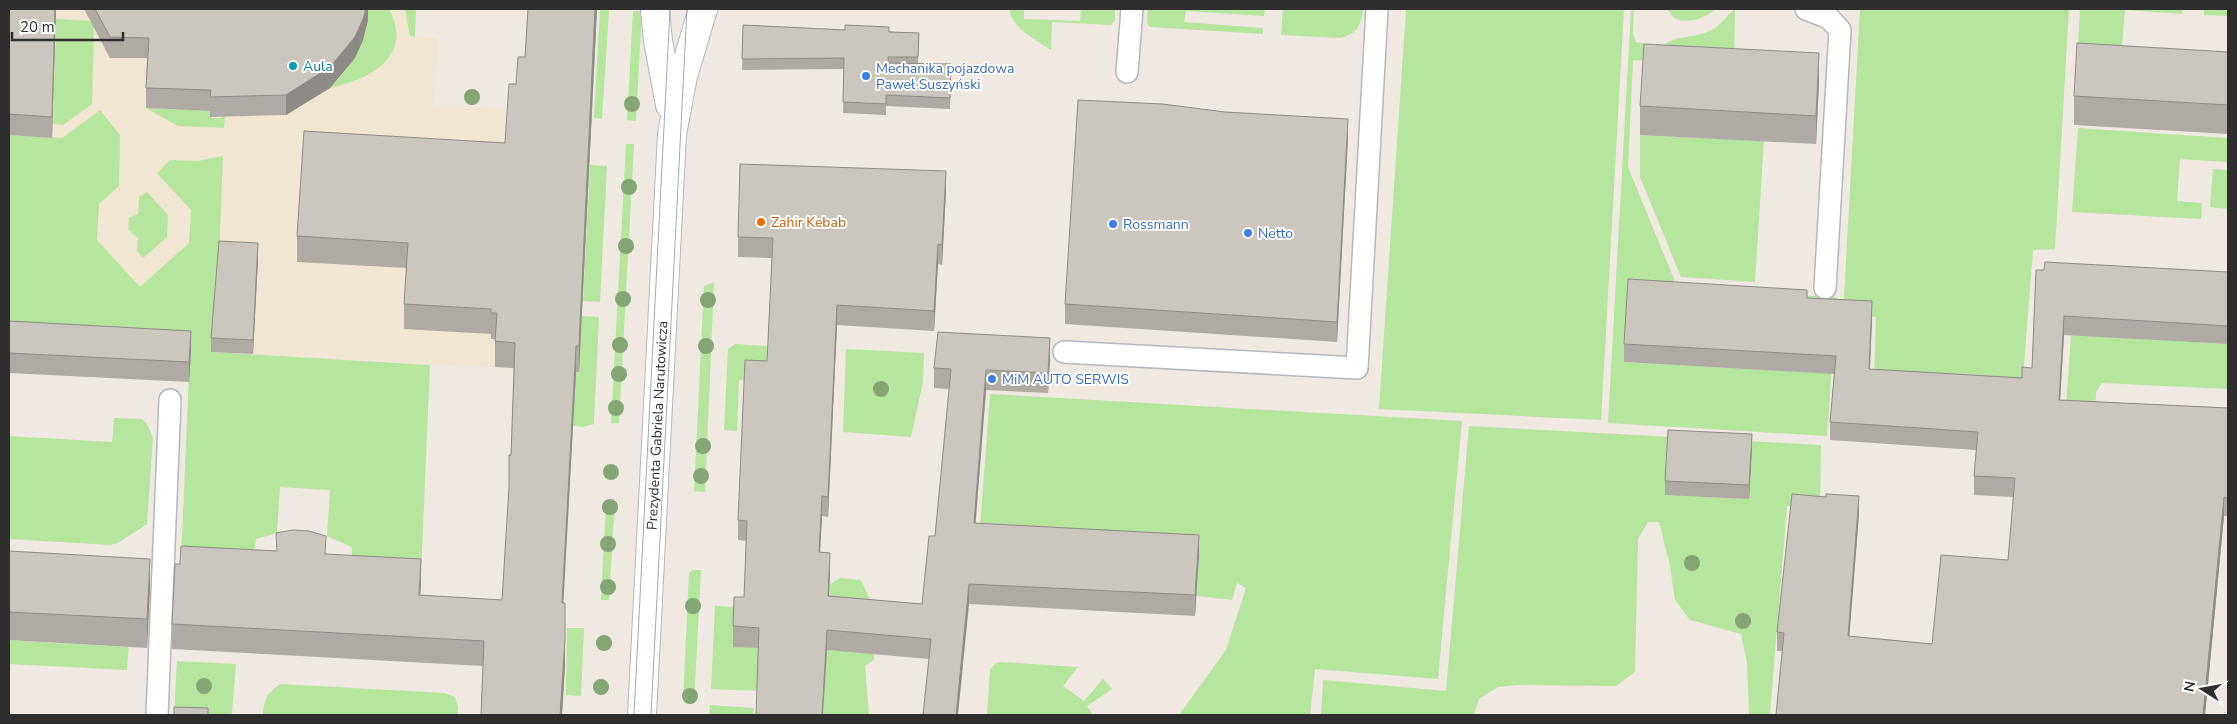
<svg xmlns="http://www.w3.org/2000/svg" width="2237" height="724" font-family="'Nunito Sans',sans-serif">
<rect width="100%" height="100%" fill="#efe9e1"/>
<path fill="#f0e6d1" d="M9 9H416L415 36 438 38 434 105 592 114 579 372 9 341Z"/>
<path fill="#b6e59e" d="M368 9H389C414 56 371 79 330 88 352 65 368 41 368 9Z
M405 9H416L415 37 410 36Z
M1009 9H1024V19L1080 21 1081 9H1115V20L1111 25 1052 22 1051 50C1036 40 1012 28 1009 9Z
M1148 9H1265L1264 16 1186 11 1184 22 1263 28V34L1150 27 1147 23Z
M1283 9H1363C1362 24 1357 34 1341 38L1281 35Z
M1406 9H1624L1601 420 1379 409Z
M1631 9H1634L1633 33 1636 42 1662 46C1679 34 1694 39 1712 30 1722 25 1727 14 1735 9L1734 65 1633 60 1628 167 1674 279 1672 300 1624 362 1803 372 1775 294 1837 297 1827 436 1608 423Z
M1668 9H1715C1705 20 1674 29 1668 9Z
M1860 9H2069L2055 249 2033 250 2022 390 1874 383 1876 317 1843 315Z
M2080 9H2182V14L2125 10 2120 68 2077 66Z
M2204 9H2228V16L2204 15Z
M600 10H609L602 119 594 118Z
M633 11H642L636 121 627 120Z
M56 19 94 21 92 104 63 125 53 124Z
M146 108 211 111V118H222V111H225L224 128 178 126Z
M100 110 120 135 119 186 99 204 97 240 140 287 189 243 191 210 157 173 170 160 198 161 223 156 219 256 211 352 430 365 421 575 351 571 352 547 327 536 330 490 280 487 277 533 256 539 252 564 181 560 190 351 9 341V135L62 138Z
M2078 128 2228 138V162L2180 159 2177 201 2202 203 2201 219 2072 212Z
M1640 135 1764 141 1755 282 1681 277 1640 177Z
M626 144H634L619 423H611Z
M590 165 607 166 600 302 583 301Z
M2213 169 2228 170V209L2210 207Z
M147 192 168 215 167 237 143 258 137 251 138 238 128 229 129 218 138 214 139 197Z
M714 282 705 492 694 491 704 286Z
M582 316 599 317 594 424 583 427 573 426 574 371H579Z
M2071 335 2228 344V389L2102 383 2096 392 2093 452 2063 450Z
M735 344 769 346 768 360 745 380H739L737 431 724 430 728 349Z
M846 349 924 353 923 382 911 437 843 432Z
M990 394 1462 421 1438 679 1315 669 1310 715H1179L1226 650 1246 588 1237 583 1232 600 1197 596 1199 555 976 581Z
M114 418 142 419 147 424 153 438 147 524 118 543 110 545 9 539V436L112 442Z
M1469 426 1821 445 1820 509 1787 506 1770 715H1749L1747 663 1741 634 1690 620 1675 600 1670 566 1659 522H1648L1638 539 1635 672 1616 686 1517 685 1498 687 1479 699 1474 715H1321L1323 680 1446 691Z
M606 502H615L609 600H601Z
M693 570H701L694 702 683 701 689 573Z
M840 578 861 580 870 600 874 660 865 666 869 715H823L829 585Z
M715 606 735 607 763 649 761 691 711 689Z
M567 628H584L581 696 566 695Z
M9 640 126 647 129 643 127 670 9 664Z
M177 661 236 664 232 713 228 715 174 714Z
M999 662 1078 667 1063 686 1084 701 1103 679 1112 689 1087 706 1093 715H987L990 670 994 665Z
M281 684 445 693 455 697 458 707V715H263C264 700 267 692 281 684Z
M710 705 754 708 753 715H709Z"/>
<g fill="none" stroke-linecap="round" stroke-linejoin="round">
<g stroke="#b4b7c1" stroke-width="24">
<path id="service" d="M1806 9 1829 18 1840 30 1825 288
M1127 72 1132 9
M1064 352 1357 368 1377 9
M157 715 170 400"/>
</g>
<g stroke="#b4b7c1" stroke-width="30">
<g id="tertiary">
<path d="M655 9 658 41 670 105"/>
<path id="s1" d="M642 715 672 134 683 76 703 9"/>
</g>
</g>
<use href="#service" stroke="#fff" stroke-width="21"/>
<use href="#tertiary" stroke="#fff" stroke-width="28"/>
<path stroke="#a3a6b8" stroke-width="1" d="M634 715 670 9
M651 715 687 9"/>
</g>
<g fill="#84a574">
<circle cx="472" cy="97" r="8"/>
<circle cx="632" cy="104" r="8"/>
<circle cx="629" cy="187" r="8"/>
<circle cx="626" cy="246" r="8"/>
<circle cx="623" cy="299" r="8"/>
<circle cx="708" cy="300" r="8"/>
<circle cx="620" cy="345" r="8"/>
<circle cx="706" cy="346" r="8"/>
<circle cx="619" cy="374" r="8"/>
<circle cx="881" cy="389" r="8"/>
<circle cx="616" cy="408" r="8"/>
<circle cx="703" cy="446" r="8"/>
<circle cx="611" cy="472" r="8"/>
<circle cx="701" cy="476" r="8"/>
<circle cx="610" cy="507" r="8"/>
<circle cx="608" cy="544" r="8"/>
<circle cx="1692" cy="563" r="8"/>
<circle cx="608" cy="587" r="8"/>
<circle cx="693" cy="606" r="8"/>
<circle cx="1743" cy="621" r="8"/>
<circle cx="604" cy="643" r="8"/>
<circle cx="204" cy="686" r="8"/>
<circle cx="601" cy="687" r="8"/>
<circle cx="690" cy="696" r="8"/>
</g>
<path fill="#afaba4" d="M9 9H56L52 138 9 135Z
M84 9H368V20L363 40 355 58 330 88 286 115 210 117V111L146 108V88L147 58H110Z
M528 9H597L579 372H576L563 603 565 628V665L562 715H481L483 666 172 649V624L180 564 326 554 421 584 420 595 502 600 511 455 514 368 495 367V339H491V334L404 329V304L407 268 297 262V236L505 143 516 84 525 57Z
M743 25 919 33 918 64 951 76 950 109 886 106V115L843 113 844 69 742 70Z
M2228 52V134L2074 125V96Z
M1819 82 1816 144 1640 135V106Z
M1348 138 1337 342 1065 324V304Z
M946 191 942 265 938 264 934 331 837 325 828 517 822 516 820 552 830 573 828 596 922 604 935 536 949 389 934 388V368L1050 358 1048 393 986 390 975 523 1199 555 1195 616 969 604 929 659 827 650 733 647V626L744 597 746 541 738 540V520L767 361 772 258 738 257V237Z
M258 258 253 354 211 352V338Z
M2036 270 2228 272V344L2064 335 2060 400 2228 408V516H2224L2205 715H1776L1782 651H1777V632L1859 514 1849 636 1932 644 2008 560 2013 497 1974 495V476L1976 450 1830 440V422L1834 374 1624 362V344L1807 298 1872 319 1870 369 2022 378 2032 368Z
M9 321 191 351 189 382 9 373Z
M1752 448 1749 499 1665 495V481Z
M9 551 150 588 147 648 9 640Z"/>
<path fill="#8e8b86" d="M55 9H56L52 138V117Z
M366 9H368V20L363 40 355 58 330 88 286 115V95Z
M595 9H597L579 372V346Z
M1819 53V82L1816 144V116Z
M1348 119V138L1337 342V322Z
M946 171V191L942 265V245Z
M258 243V258L253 354V340Z
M938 244V264L934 331V311Z
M1872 301V319L1869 388V369Z
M837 305V325L828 517V497Z
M2064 316V335L2059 418V400Z
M191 331V351L189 382V362Z
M1050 338V358L1048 393V373Z
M576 346V372L562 628V603Z
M986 370V390L974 544V523Z
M1752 434V448L1749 499V485Z
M822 496V516L819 572V552Z
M1859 496V514L1848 654V636Z
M2224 497V516L2205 715H2203Z
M1199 535V555L1195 616V595Z
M830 553V573L828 617V596Z
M150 559V588L147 648V619Z
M421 559V584L419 621V595Z
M969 584V604L958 715H956Z
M565 603V665L562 715H560Z
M827 630V650L823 715H822Z"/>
<path fill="#cbc7bf" stroke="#8e8b86" d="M9 9H55L52 117 9 114Z
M95 9H366L363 19 355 37 330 67 286 95 210 97 211 90 146 88 149 38 110 37Z
M528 9H595L579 346H576L562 603H565V640L560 715H481L484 641 172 624 175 564H180L181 546 277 551 276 533 293 530 309 531 326 536 325 554 421 559 419 595 502 600 509 487V455H511L515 343 495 341 497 313H491V309L404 304 408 243 297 236 304 131 505 143 509 84H516L518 57H525Z
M743 25 845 30V25L889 27V32L919 33 918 57H888V63L951 64 950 98 886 95V104L843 102 844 58 742 59Z
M2077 43 2228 52V105L2074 96Z
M1644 44 1819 53 1816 116 1640 106Z
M1078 100 1162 104 1225 112 1348 119 1337 322 1065 304Z
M740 164 946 171 942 245 938 244 934 311 837 305 828 497 822 496 819 552 830 553 828 596 922 604 929 536H935L951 369 934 368 938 332 1050 338 1048 373 986 370 974 523 1199 535 1195 595 969 584 956 715H923L931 639 827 630 822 715H756L759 628 733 626 734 597H744L747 521 738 520 745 360 767 361 773 238 738 237Z
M219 241 258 243 253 340 211 338Z
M2045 262 2228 272V326L2064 316 2059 400 2228 408V498L2224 497 2203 715H1776L1784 633 1777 632 1792 494 1826 497V494L1859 496 1848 636 1932 644 1941 555 2008 560 2015 478 1974 476 1978 432 1830 422 1836 356 1624 344 1628 279 1807 290V298L1872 301 1869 369 2022 378V367L2032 368 2036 270H2044Z
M9 321 191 331 189 362 9 353Z
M1668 430 1752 434 1749 485 1665 481Z
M9 551 150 559 147 619 9 612Z
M174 707 208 708V715H174Z"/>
<circle fill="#0f9aa8" stroke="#fff" stroke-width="2" cx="293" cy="66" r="5"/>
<g fill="#3f7fe0" stroke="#fff" stroke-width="2">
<circle cx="866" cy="76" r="5"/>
<circle cx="1113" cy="224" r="5"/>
<circle cx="1248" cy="233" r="5"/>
<circle cx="992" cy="379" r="5"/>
</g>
<circle fill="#e8710a" stroke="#fff" stroke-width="2" cx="761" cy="222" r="5"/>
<g text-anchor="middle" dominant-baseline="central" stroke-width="4" stroke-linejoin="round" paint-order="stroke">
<g font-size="14" fill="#0d838f" stroke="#fff" text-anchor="start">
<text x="303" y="66">Aula</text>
</g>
<g font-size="14" fill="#366cbe" stroke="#fff" text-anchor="start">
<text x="876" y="68">Mechanika pojazdowa<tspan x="876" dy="16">Paweł Suszyński</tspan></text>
<text x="1123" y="224">Rossmann</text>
<text x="1258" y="233">Netto</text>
<text x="1002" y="379">MiM AUTO SERWIS</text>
</g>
<g font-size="14" fill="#c56008" stroke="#fff" text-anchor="start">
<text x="771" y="222">Zahir Kebab</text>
</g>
<g font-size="14" fill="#2e2e2e" stroke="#fff">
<text stroke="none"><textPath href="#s1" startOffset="290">Prezydenta Gabriela Narutowicza</textPath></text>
</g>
</g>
<rect width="2237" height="724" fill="none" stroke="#2e2e2e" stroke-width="20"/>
<g transform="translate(2202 689) rotate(281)" stroke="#ffffff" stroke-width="4" paint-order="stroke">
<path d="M0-4L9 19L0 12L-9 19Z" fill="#2e2e2e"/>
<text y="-8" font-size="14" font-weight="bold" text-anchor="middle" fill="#2e2e2e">N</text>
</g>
<path d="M12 32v8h111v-8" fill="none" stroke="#2e2e2e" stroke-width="2.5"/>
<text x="20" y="32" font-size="15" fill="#2e2e2e" stroke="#ffffff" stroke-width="4" paint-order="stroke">20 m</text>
</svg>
